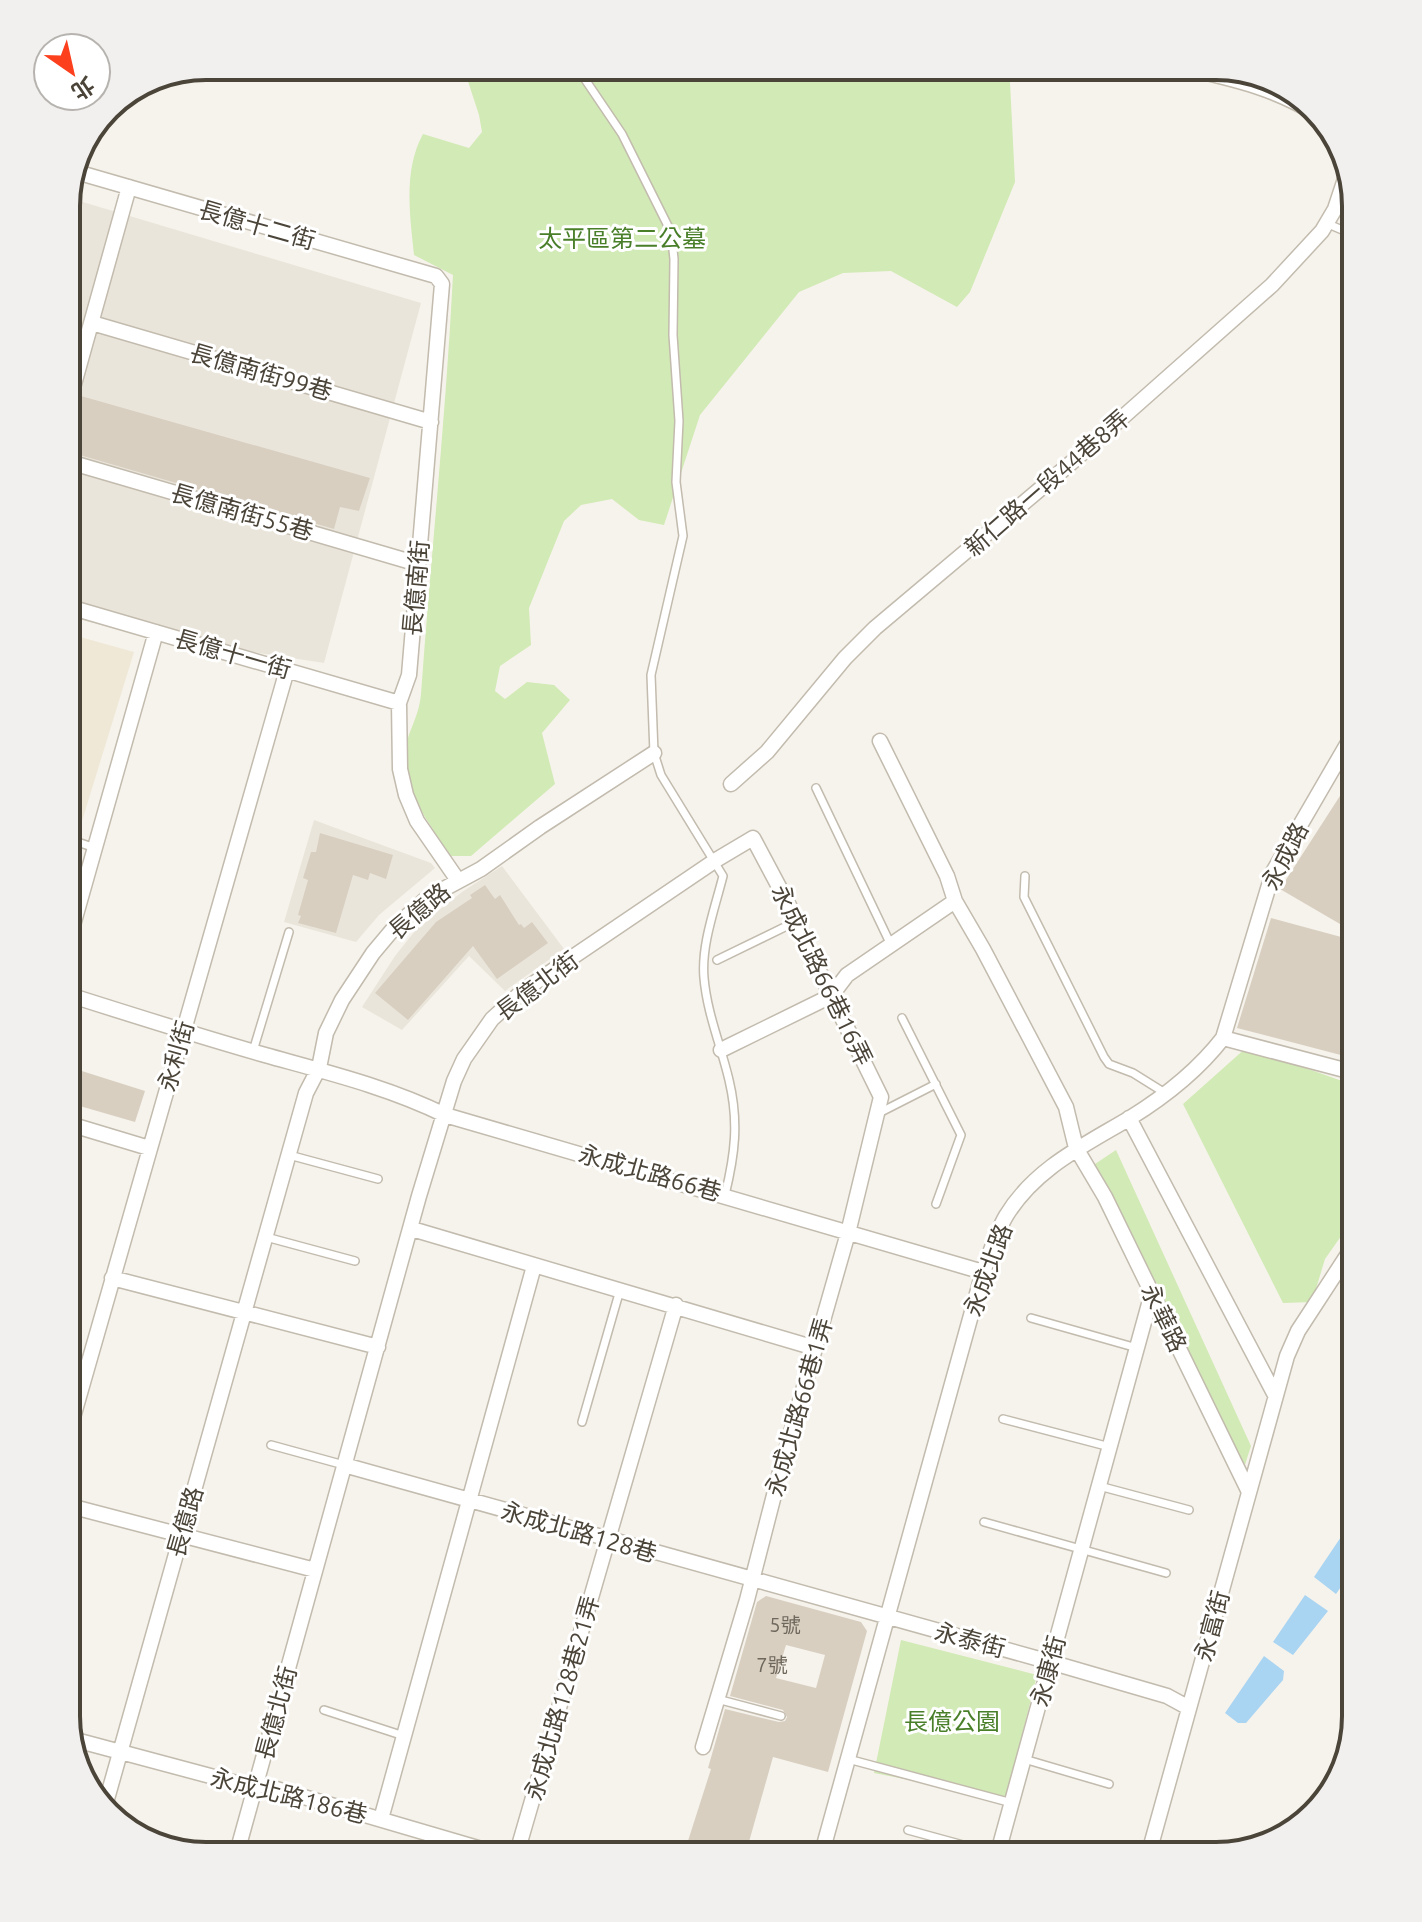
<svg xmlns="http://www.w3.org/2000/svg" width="1422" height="1922" font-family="Ubuntu,'Noto Sans TC',sans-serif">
<rect width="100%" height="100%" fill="#f6f3ec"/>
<path fill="#eae5da" d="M66 197 421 303 324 663 137 634 66 616Z
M314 820 431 863 435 868 379 915 356 942 284 922Z
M502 866 564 949 505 991 469 956 402 1030 362 1007 395 956 419 926 462 892Z"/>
<path fill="#efe8d6" d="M66 633 134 652 66 873Z"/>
<path fill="#d2eab5" d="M463 66H959L1010 82 1015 182 970 292 957 307 891 271 843 273 799 292 700 415 664 525 639 520 612 499 581 505 564 521 529 608 531 645 500 666 495 691 505 699 527 682 554 685 570 700 542 733 555 784 471 856H451C435 832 414 805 407 776 398 739 418 727 421 694 431 554 446 415 453 275L414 255C410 216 403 170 423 134L469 148 482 132 479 115Z
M1247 1047 1356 1086V1215L1325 1259 1312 1302 1283 1303 1183 1104Z
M1116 1150 1251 1446 1243 1471 1092 1166Z
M901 1640 1037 1675 1006 1799 874 1773Z"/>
<path fill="#a9d4f2" d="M1345 1531 1356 1539V1565L1336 1594 1314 1577Z
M1305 1595 1328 1611 1293 1655 1273 1642Z
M1264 1656 1284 1671 1283 1680 1246 1723H1238L1225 1713Z"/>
<path fill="#d8cfc1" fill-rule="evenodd" d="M81 396 370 478 359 511 340 507 334 529 73 453 66 442Z
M1356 771V923L1352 931 1280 889Z
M66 798 82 803 77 819 66 816Z
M320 833 393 855 386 879 370 873 368 880 353 875 336 933 298 923 301 916 298 915 308 880 303 878 311 852H316Z
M485 885 495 899 500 895 519 925 521 924 524 928 532 922 548 943 497 979 473 946 408 1020 375 993 436 922 472 898 470 895Z
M1271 918 1356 941V1059L1237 1028Z
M66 1066 145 1091 135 1122 66 1102Z
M766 1596 861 1622 867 1631 828 1772 773 1757 745 1856H698L701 1849 687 1844 711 1769 708 1768 725 1709 779 1722 785 1721 787 1717 783 1710 730 1696 757 1602ZM786 1645 825 1655 816 1688 776 1678Z"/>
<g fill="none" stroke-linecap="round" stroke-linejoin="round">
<g stroke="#c2bbae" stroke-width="10">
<path id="lane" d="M576 66 622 134 671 232 674 259 673 335 679 421 676 482 683 536 651 675 654 753 661 775 723 876C715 908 701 945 704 978 707 1013 721 1046 729 1080 739 1122 735 1154 725 1195
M1326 223 1356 236
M816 788 891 945
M66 838 95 848
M1025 876 1024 897 1104 1057 1109 1064 1133 1073 1165 1093
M717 960 795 922
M902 1018 961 1135 936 1204
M253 1051 289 932
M879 1113 936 1084
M289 1155 378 1179
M266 1237 355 1261
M1031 1318 1137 1348
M1003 1419 1110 1447
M582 1422 620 1290
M271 1445 344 1465
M1099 1486 1189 1510
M984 1522 1166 1573
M717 1699 781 1716
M324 1710 404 1736
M848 1759 1012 1803
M1024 1759 1109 1784
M908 1830 996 1854"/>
</g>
<g stroke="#c2bbae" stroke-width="17">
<path id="street" d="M1177 66C1228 78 1271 86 1316 114
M73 171 436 276 442 284 409 675 399 703 400 769 406 795 417 821 457 879
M92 323 431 422
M66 413 129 187
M66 461 418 564
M66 606 399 703
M880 741 947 876 955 901 983 949 1066 1107 1076 1148 1105 1197 1248 1490
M731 784 767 752 845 658 875 628 1071 463 1272 285 1322 231 1335 209 1347 173
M66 950 156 632
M66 994C132 1015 198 1036 265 1055 326 1072 388 1087 445 1115L983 1272
M1223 1038 1356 1073
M721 1050 831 996 847 975 955 901
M1129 1118 1275 1395
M66 1123 149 1148
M412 1229 815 1348
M112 1278 378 1347
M66 1442 287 670
M344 1465 1050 1662 1167 1696 1189 1708
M66 1505 315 1570
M72 1739 244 1785 256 1783 505 1856
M105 1806 306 1093 319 1068 326 1033 342 1000 373 953 394 928 427 898 481 869 540 827 654 753
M381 1819 534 1266
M236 1856 419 1196 454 1081 464 1059 492 1019 524 990 716 860 753 838 794 915 795 922 881 1097 848 1233 782 1464 747 1600 703 1747
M516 1856 676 1305
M821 1856 983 1272C990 1254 996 1233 1006 1216 1035 1168 1085 1145 1130 1118 1164 1097 1199 1069 1223 1038L1273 872 1356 729
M997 1856 1152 1293
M1148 1856 1287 1356 1298 1331 1356 1242"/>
</g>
<use href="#lane" stroke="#fff" stroke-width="7"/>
<use href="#street" stroke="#fff" stroke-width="14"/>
</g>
<g text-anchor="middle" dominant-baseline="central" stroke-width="6" stroke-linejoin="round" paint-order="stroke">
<g font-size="20" fill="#6e675b">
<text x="785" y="1624">5號</text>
<text x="772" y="1664">7號</text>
</g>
<g font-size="24" fill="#4b4439" stroke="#fff">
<text transform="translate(257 225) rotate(16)">長億十二街</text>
<text transform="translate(261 372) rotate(16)">長億南街99巷</text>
<text transform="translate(1047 483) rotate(-41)">新仁路一段44巷8弄</text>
<text transform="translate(242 512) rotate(16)">長億南街55巷</text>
<text transform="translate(416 588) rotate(-85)">長億南街</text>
<text transform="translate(233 654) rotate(16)">長億十一街</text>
<text transform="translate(1285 856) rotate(-63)">永成路</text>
<text transform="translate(419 911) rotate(-40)">長億路</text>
<text transform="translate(822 975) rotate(64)">永成北路66巷16弄</text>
<text transform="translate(537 986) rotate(-37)">長億北街</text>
<text transform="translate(176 1056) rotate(-74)">永利街</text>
<text transform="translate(650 1173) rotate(16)">永成北路66巷</text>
<text transform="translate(988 1270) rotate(-70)">永成北路</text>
<text transform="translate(1164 1318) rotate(64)">永華路</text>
<text transform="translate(799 1407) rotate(-74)">永成北路66巷1弄</text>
<text transform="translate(185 1522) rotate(-74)">長億路</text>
<text transform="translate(579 1532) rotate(16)">永成北路128巷</text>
<text transform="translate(1212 1626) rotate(-75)">永富街</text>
<text transform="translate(970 1640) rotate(15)">永泰街</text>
<text transform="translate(1048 1671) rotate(-75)">永康街</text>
<text transform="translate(562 1698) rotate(-74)">永成北路128巷21弄</text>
<text transform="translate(276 1713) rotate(-75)">長億北街</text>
<text transform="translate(289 1796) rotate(14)">永成北路186巷</text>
</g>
<g font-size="24" fill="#4a7f2a" stroke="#fff">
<text x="622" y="238">太平區第二公墓</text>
<text x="952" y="1721">長億公園</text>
</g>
</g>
<path d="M0 0H1422V1922H0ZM206 80H1216A126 126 0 0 1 1342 206V1716A126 126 0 0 1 1216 1842H206A126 126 0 0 1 80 1716V206A126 126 0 0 1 206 80Z" fill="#f1f0ef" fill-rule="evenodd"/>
<path fill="none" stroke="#4b4439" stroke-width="4" d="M206 80H1216A126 126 0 0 1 1342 206V1716A126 126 0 0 1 1216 1842H206A126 126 0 0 1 80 1716V206A126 126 0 0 1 206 80Z"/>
<g transform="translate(72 72) rotate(146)"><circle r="38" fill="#ffffff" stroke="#b7b4b0" stroke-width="2"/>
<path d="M0-6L14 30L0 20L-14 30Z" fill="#fc3f1d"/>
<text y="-12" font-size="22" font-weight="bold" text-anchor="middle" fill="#4b4439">北</text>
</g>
</svg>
